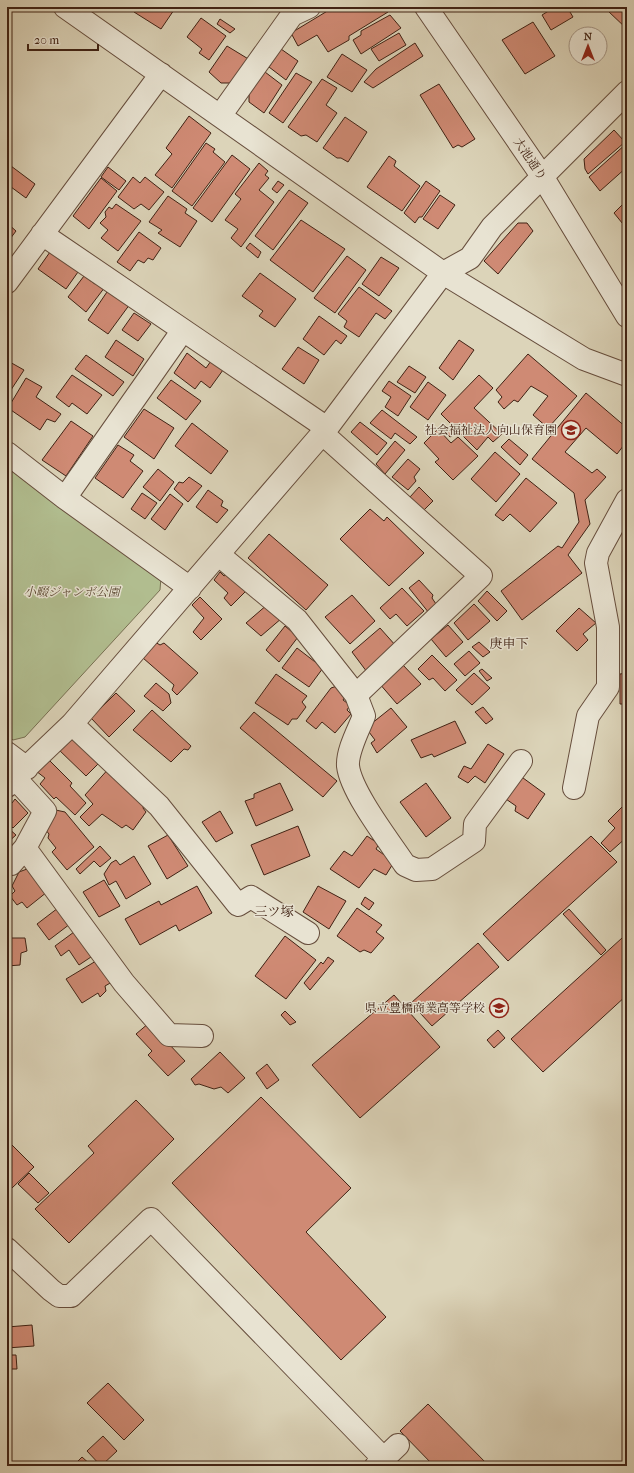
<svg xmlns="http://www.w3.org/2000/svg" width="634" height="1473" font-family="'IM FELL French Canon','Noto Serif JP',serif">
<rect width="100%" height="100%" fill="#dcd4b9"/>
<filter id="stains"><feTurbulence type="fractalNoise" baseFrequency=".005" numOctaves="4"/><feColorMatrix values="0 0 0 0 .2 0 0 0 0 .09 0 0 0 0 .02 0 0 0 .5 -.17"/></filter>
<radialGradient id="worn" r=".72"><stop offset=".6" stop-color="#630" stop-opacity="0"/><stop offset="1" stop-color="#630" stop-opacity=".3"/></radialGradient>
<path fill="#b1bd8f" stroke="#787052" d="M7 464 161 577 160 590 25 737 13 740 7 735Z"/>
<path fill="#cf8a74" stroke="#402214" d="M137 7H176L161 29 134 12Z
M334 7H361L363 11 371 7H385L388 12 349 36V40L328 52 317 35 298 46 291 33Z
M555 7H567L573 17 551 30 542 15Z
M612 7H627V29L608 11Z
M390 15 401 28 361 54 353 40 361 35V31Z
M201 18 226 36 209 60 199 53 202 49 187 37Z
M220 19 235 29 230 33 217 24Z
M533 22 555 56 525 74 502 40Z
M399 33 406 45 379 61 371 49Z
M415 43 423 56 373 88 364 82 376 69Z
M227 46 250 60 232 83H221L209 72Z
M281 49 298 61 286 80 269 67Z
M342 54 367 70 352 92 327 77Z
M265 72 282 85 264 113 249 102V91Z
M296 73 312 82 283 123 269 113Z
M322 79 337 88 326 105 337 113 317 142 306 135 301 136 288 127Z
M439 84 475 139 462 147 458 145 453 148 420 95Z
M189 116 211 133 172 188 155 175 172 154 166 148Z
M345 117 367 132 348 162 341 158H337L323 148Z
M614 130 625 142 588 174 585 169 584 159Z
M206 143 215 149 213 152 225 162 192 206 172 191Z
M627 143V167L600 191 589 177Z
M232 155 250 169 212 222 193 208Z
M389 156 396 161 394 166 420 186 402 211 367 187Z
M7 163 35 184 26 198 7 184Z
M259 163 268 171 265 175 269 178 259 190 274 202 241 247 231 238 238 229 225 220 241 199 235 194Z
M108 167 126 181 119 190 101 177Z
M133 177 140 183 145 177 164 192 149 210 141 204 134 209 118 197Z
M101 178 117 191 89 229 73 216Z
M278 181 284 185 277 193 272 189Z
M426 181 440 191 422 217H419L415 223 404 213Z
M289 190 308 203 273 250 255 236Z
M440 195 455 205 438 229 423 219Z
M168 196 187 209 185 213 197 221 180 247 158 233 162 230 149 222Z
M627 200V229L614 213Z
M116 204 141 221 118 251 101 238 108 230 100 223 106 217 105 212 109 207 112 209Z
M301 220 345 249 313 292 270 260Z
M7 223 16 231 7 243Z
M518 223H527L533 231 498 274 484 261Z
M139 232 161 248 153 260 148 258 144 263 138 260 130 271 117 262Z
M250 243 261 252 258 258 246 248Z
M50 252 78 272 66 289 38 269Z
M347 256 366 270 335 313 314 298Z
M381 257 399 268 379 296 362 284Z
M260 273 296 299 275 327 259 316 263 311 242 296Z
M84 276 95 284 99 280 105 287 86 312 68 297Z
M359 287 392 311 385 319 376 313 359 337 344 327 347 321 338 314Z
M109 289 130 304 108 334 88 320Z
M134 313 151 324 138 341 122 330Z
M319 316 347 336 341 344 336 340 324 355 303 339Z
M116 340 144 359 133 376 105 357Z
M459 340 474 350 453 380 439 368Z
M298 347 319 360 304 384 282 369Z
M187 353 206 368 211 361 223 370 210 388 201 381 195 389 174 373Z
M528 354 577 396 548 428 533 415 548 396 531 386 518 402 514 400 504 409 498 402 502 397 496 390Z
M86 355 124 382 113 396 75 369Z
M8 361 24 370 7 396V362Z
M409 366 426 377 415 393 397 382Z
M72 375 102 395 87 414 72 403 69 407 56 397Z
M479 375 493 388 474 408 502 434 493 442 488 437 477 450 441 414Z
M26 378 42 387 36 397 61 414 55 422 47 419 40 430 8 408Z
M171 380 201 401 186 420 157 398Z
M389 381 411 396 398 416 385 407 391 397 382 391Z
M428 382 446 395 428 420 410 407Z
M586 393 627 428V441L617 454 586 428 565 452 592 473 597 469 606 477 585 500 590 524 568 555 582 573 522 620 501 591 558 546 562 548 579 522 574 493 532 459Z
M144 409 174 428 154 459 124 437Z
M382 410 417 437 410 444 395 433 391 439 370 423Z
M71 421 93 436 66 476 42 460Z
M360 422 387 443 377 455 351 432Z
M192 423 228 451 211 474 175 446Z
M444 426 453 435 450 437 441 428Z
M438 429 451 443 458 437 478 456 453 480 435 462 439 459 424 443Z
M509 439 528 455 520 465 501 447Z
M395 441 405 450 385 474 376 464Z
M118 445 134 455 130 461 143 471 123 498 95 478Z
M495 452 520 474 496 502 471 479Z
M408 459 420 469 414 477 416 481 408 490 392 477Z
M158 469 174 482 160 501 143 487Z
M189 477 202 486 188 502 174 489 179 482 183 483Z
M526 478 557 503 530 532 510 514 503 521 495 515Z
M419 487 433 501 423 511 410 497Z
M208 490 223 501 221 506 228 510 217 523 196 507Z
M142 493 157 503 145 519 131 509Z
M170 494 183 504 165 530 151 519Z
M370 509 384 521 387 517 424 553 389 586 340 539Z
M269 534 328 585 306 610 248 558Z
M220 572 224 576 230 572 248 589 231 606 224 598 228 593 214 580Z
M419 580 433 595 432 598 438 607 429 613 409 588Z
M402 588 424 611 407 626 396 614 390 619 380 608Z
M487 591 507 611 497 621 478 601Z
M352 595 375 621 350 644 325 617Z
M200 597 222 619 201 640 193 632 204 618 192 605Z
M268 604 282 618 261 636 246 623Z
M474 604 490 621 468 640 454 623Z
M579 608 596 623 583 634 588 640 577 651 556 631Z
M448 625 463 642 446 657 431 639Z
M285 626 298 637 279 662 266 650Z
M380 628 396 646 367 672 352 652Z
M155 642 160 645 164 643 198 673 177 695 172 690 174 685 143 658Z
M479 642 490 652 483 657 472 647Z
M297 648 323 668 309 687 282 668Z
M469 651 480 663 465 676 454 664Z
M432 655 457 680 445 691 433 678 429 680 418 669Z
M402 664 421 684 397 704 379 683Z
M482 669 492 678 487 681 479 671Z
M474 673 490 688 472 705 456 690Z
M627 673V704H620V674Z
M276 674 307 696 302 702 306 707 297 719H292L288 725 255 703Z
M156 683 169 694 171 703 163 711 144 696Z
M337 686 343 692 342 696 345 697 343 700 350 705 347 710 351 714 335 733 322 722 316 729 306 721 331 688Z
M116 693 135 711 109 737 91 718Z
M483 707 493 719 486 724 475 712Z
M391 708 407 727 377 753 371 743 375 740 366 728Z
M152 710 191 746 188 750 184 749 171 762 133 730Z
M254 712 337 781 323 797 240 728Z
M455 721 466 743 434 757 432 754 421 758 411 740Z
M74 730 104 758 86 776 57 748Z
M488 744 504 754 485 783 475 776 468 783 458 777 464 766 471 769Z
M48 759 72 783 70 786 86 803 75 815 56 797 54 799 40 784 45 778 36 771Z
M111 766 144 804 143 808 146 812 133 830 126 825 122 828 102 814 89 826 80 817 93 804 85 795Z
M519 775 545 794 528 819 515 811 516 806 503 797Z
M280 783 293 810 256 826 245 801 254 798V794Z
M426 783 451 818 426 837 400 802Z
M15 799 28 813 13 828 7 822V803H12Z
M627 802V825L623 828 627 837 610 852 601 843 615 828 608 821Z
M51 809 65 812 94 847 67 870 52 852 56 848 48 838 49 834 45 829Z
M220 811 233 833 216 842 202 822Z
M298 826 310 856 264 875 251 845Z
M7 827 16 835 7 843Z
M168 835 188 866 167 879 148 846Z
M367 836 379 844 376 849 394 862 386 875 374 869 359 888 330 869 344 851 352 856Z
M591 836 617 862 508 961 483 934Z
M100 846 111 858 100 867 94 861 80 874 76 869Z
M134 856 151 884 126 899 116 881 109 885 104 874 111 863 116 860 120 865Z
M27 869 47 892 27 908 22 902 17 905 10 896 15 891 12 886 19 872Z
M104 880 120 906 99 917 83 892Z
M197 886 212 913 179 931 176 925 140 945 125 919 159 901 161 905Z
M318 886 346 901 329 929 303 912Z
M365 897 374 903 369 910 361 904Z
M58 908 70 924 49 940 37 924Z
M357 908 382 925 376 932 384 938 371 953 364 950 360 952 337 936Z
M569 909 606 950 601 955 563 914Z
M74 932 94 955 79 965 69 950 61 956 55 946Z
M285 936 316 960 286 999 255 976Z
M7 938H25L27 951 21 953 20 965 7 966Z
M622 938 627 943V995L543 1072 511 1039Z
M478 943 499 967 432 1026 411 1003Z
M328 957 334 961 310 990 304 983 321 962 323 964Z
M96 961 112 982 105 986 106 991 100 997 98 993 82 1003 66 979Z
M394 995 440 1047 360 1118 312 1065Z
M285 1011 296 1022 290 1025 281 1015Z
M149 1023 185 1061 168 1076 148 1055 152 1051 136 1034Z
M498 1030 505 1038 494 1048 487 1040Z
M220 1052 245 1078 228 1093 221 1087 214 1089 199 1084 195 1085 191 1079Z
M267 1064 279 1080 267 1089 256 1073Z
M261 1097 351 1188 306 1232 386 1317 341 1360 172 1183Z
M136 1100 174 1139 69 1243 35 1209 94 1153 88 1146Z
M7 1140 34 1167 12 1188 7 1183Z
M29 1173 49 1193 38 1203 18 1184Z
M32 1325 34 1346 7 1348V1327Z
M7 1355H16L17 1369H7Z
M108 1383 144 1420 124 1440 87 1403Z
M428 1404 489 1466H434L400 1431Z
M103 1436 117 1451 101 1466 87 1451Z
M82 1457 92 1466H73Z"/>
<g fill="none" stroke-linecap="round" stroke-linejoin="round">
<g stroke="#674e3d" stroke-width="24">
<path id="minor" d="M65 7 443 273 584 359 627 375
M426 7 542 176 627 316
M220 116 292 15 309 7
M42 234 327 428
M7 282 161 74
M323 434 481 576 356 695
M7 453 65 498 190 588
M65 498 183 330
M219 555 297 620 356 695 364 716C358 731 347 751 348 766 351 792 389 841 405 865L416 870 432 869 474 841 475 824 521 761
M72 724 159 806 238 905 251 897 308 933
M7 753 27 768
M15 778 45 811 25 848 124 983 169 1035 202 1036
M7 786 72 724 327 428 443 273 470 258 492 227 627 92
M574 788 588 716 608 687V627L596 563 598 553 627 500
M11 864 25 848
M7 1249 51 1290 59 1296H71L151 1219 384 1459
M376 1466 398 1445"/>
</g>
<use href="#minor" stroke="#e8e3d2" stroke-width="22"/>
</g>
<defs>
<g id="school-ring" transform="scale(1)"><circle r="9.5" fill="#e8e3d2" stroke="#8f2418" stroke-width="1.5"/><path d="M0-5L7-2L0 1L-7-2ZM-4 1L0 2.5L4 1V4Q0 6-4 4Z" fill="#8f2418"/></g>
</defs>
<g fill-rule="evenodd">
<use href="#school-ring" x="571" y="430"/>
<use href="#school-ring" x="499" y="1008"/>
</g>
<g text-anchor="middle" dominant-baseline="central" stroke-width="3" stroke-linejoin="round" paint-order="stroke">
<g font-size="12" fill="#402214" stroke="#e8e3d2">
<text transform="translate(530 159) rotate(56)">大池通り</text>
</g>
<g font-size="12" fill="#402214" stroke="#e8e3d2" text-anchor="end">
<text x="557" y="430">社会福祉法人向山保育園</text>
<text x="485" y="1008">県立豊橋商業高等学校</text>
</g>
<g font-size="12" font-style="italic" fill="#5c4933" stroke="#e8e3d2">
<text x="72" y="592">小畷ジャンボ公園</text>
</g>
<g font-size="13" fill="#402214" stroke="#e8e3d2">
<text x="509" y="643">庚申下</text>
<text x="274" y="911">三ツ塚</text>
</g>
</g>
<rect width="634" height="1473" fill="none" stroke="#dcd4b9" stroke-width="24"/>
<rect x="8" y="8" width="618" height="1457" fill="none" stroke="#402214" stroke-width="2"/>
<rect x="12" y="12" width="610" height="1449" fill="none" stroke="#402214"/>
<g transform="translate(588 46)"><circle r="19" fill="#e8e3d2" stroke="#a59686"/>
<path d="M0-3L7 15L0 10L-7 15Z" fill="#8f2418"/>
<text y="-6" font-size="11" font-weight="bold" text-anchor="middle" fill="#402214">N</text>
</g>
<path d="M28 44v6h70v-6" fill="none" stroke="#402214" stroke-width="2"/>
<text x="34" y="44" font-size="12" fill="#402214" stroke="#e8e3d2" stroke-width="3" paint-order="stroke">20 m</text>
<rect width="100%" height="100%" filter="url(#stains)"/>
<rect width="100%" height="100%" fill="url(#worn)"/>
</svg>
